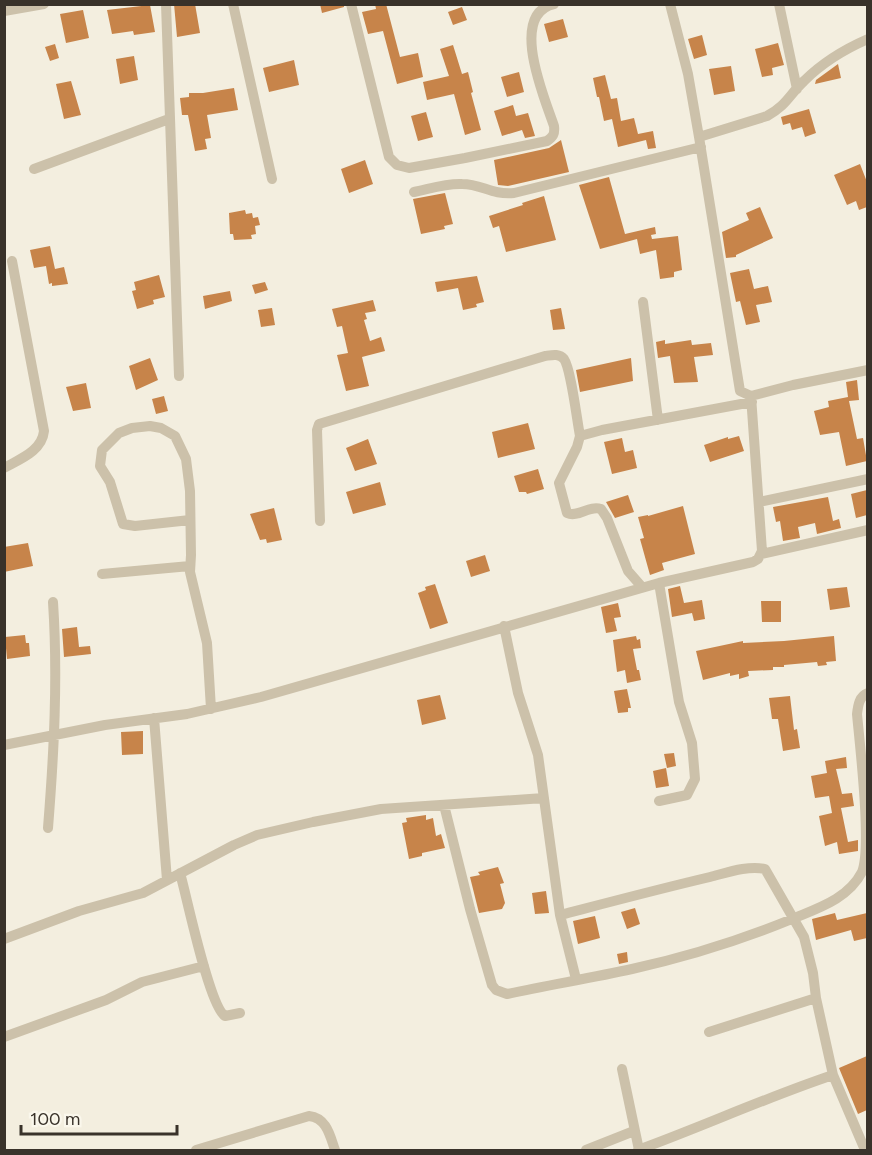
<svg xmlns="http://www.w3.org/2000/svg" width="872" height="1155" font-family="Figtree,sans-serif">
<rect width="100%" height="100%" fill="#f3eedf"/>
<path fill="#c7844a" d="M174 4H195L200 33 177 37Z
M320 4H344V7L322 13Z
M375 4H386L400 57 418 53 423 77 397 84 383 31 368 34 362 12 376 9Z
M150 5 155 32 134 35 133 31 112 34 107 10Z
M462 7 467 20 453 25 448 12Z
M83 10 89 38 66 43 60 14Z
M563 19 568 37 549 42 544 24Z
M702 35 707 55 694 59 688 39Z
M778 43 784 65 772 68 773 75 762 77 755 49Z
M55 44 59 58 50 61 45 47Z
M453 45 462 74 468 72 473 92 471 93 481 130 465 135 454 94 427 100 423 82 449 76 440 49Z
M134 56 138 80 120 84 116 59Z
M294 60 299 85 269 92 263 68Z
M838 64 841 78 815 84 816 80Z
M731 66 735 91 714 95 709 69Z
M519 72 524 92 507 97 501 77Z
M605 75 611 99 617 98 621 121 634 118 638 134 653 131 656 148 648 149 646 140 618 147 612 119 604 121 599 97H597L593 78Z
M71 81 81 115 64 119 56 84Z
M234 88 238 110 207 115 211 138 205 139 207 149 195 151 188 115H182L180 98 189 97V93H203Z
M513 105 516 116 528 113 535 136 525 138 522 130 502 136 494 111Z
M809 109 816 133 805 137 802 127 792 130 790 123 783 125 781 117Z
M426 112 433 137 418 141 411 116Z
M561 140 569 172 508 186 498 185 494 160 549 148Z
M365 160 373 184 349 193 341 169Z
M860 164 867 182V207L859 210 856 201 847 205 834 175Z
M609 177 625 234 655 227 656 234 651 235 652 239 678 236 682 270 674 272V277L660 279 656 250 640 254 637 239 600 249 579 185Z
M445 193 453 224 444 226 445 229 421 234 413 199Z
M544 196 556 240 506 252 499 226 493 228 489 216 523 205 522 203Z
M760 207 773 238 736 255V257L726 258 722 232 749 220 746 213Z
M245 210 246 214 252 213 253 218 258 217 260 225 255 226 256 234 251 235 252 239 234 240 233 234H230L229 213Z
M50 246 55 269 64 267 68 284 52 286V283L49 284 46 266 34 268 30 250Z
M749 269 754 289 768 286 772 302 756 305 760 322 746 325 740 301 736 302 730 273Z
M159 275 165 297 153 300 154 304 137 309 132 291 136 290 134 282Z
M477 276 484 302 476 304 477 307 463 310 458 288 437 292 435 282Z
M265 282 268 290 255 294 252 285Z
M230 291 232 301 205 309 203 296Z
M373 300 376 311 365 313 367 319 364 320 370 341 381 337 385 351 362 357 369 386 346 391 337 355 348 353 342 326 337 327 332 309Z
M272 308 275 325 261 327 258 310Z
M561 308 565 329 553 330 550 310Z
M665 340V344L691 340 692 345 711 343 713 355 694 357 698 382 674 383 670 356 658 358 656 342Z
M150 358 158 380 136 390 129 366Z
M631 358 633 381 580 392 576 370Z
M857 380 859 400 849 401 857 439 863 438 867 461 846 466 839 432 820 435 814 411 829 407 828 401 848 397 846 382Z
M86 383 91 408 73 411 66 387Z
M164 396 168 411 156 414 152 399Z
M528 423 535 449 498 458 492 432Z
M739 436 744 451 710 462 704 445 728 437V439Z
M622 438 625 452 633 450 637 468 612 474 604 442Z
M368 439 377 464 355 471 346 448Z
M538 469 544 489 527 494 526 492H519L514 476Z
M380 482 386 505 353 514 346 492Z
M867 490V515L856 518 851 494Z
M628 495 634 512 615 518 606 502Z
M828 497 833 521 839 519 841 528 817 534 815 523 798 527 800 538 783 541 780 521 776 522 773 507Z
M683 506 695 554 662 563 664 570 650 575 640 539 644 538 638 517 648 515V516Z
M274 508 282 540 267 543 266 539 260 540 250 514Z
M28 543 33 566 4 572V547Z
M485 555 490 571 471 577 466 561Z
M435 584 448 623 430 629 418 593 426 590 425 587Z
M680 586 684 603 702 600 705 619 694 621 692 613 672 617 668 589Z
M847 587 850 607 830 610 827 589Z
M761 601H781V622H762Z
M618 603 621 617 614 618 617 631 606 633 601 607Z
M77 627 79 647 90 646 91 654 64 657 62 629Z
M25 635 26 643H29L30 656 7 659 5 637Z
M636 636 637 640 640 639 641 648 633 649 637 670H639L641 680 627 683 625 670 617 672 613 640Z
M834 636 836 661 826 662 827 665 818 666 817 662 784 665V667H773V670L748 671 749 676 739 679V674L730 676V673L703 680 696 651 743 641V643L784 641Z
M627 689 631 708H628V712L618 713 614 691Z
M440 695 446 719 422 725 417 700Z
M790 696 794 730 797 729 800 748 783 751 778 719H772L769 698Z
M143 731V754L122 755 121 732Z
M674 753 676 766 667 768 664 754Z
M846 757 847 768 836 769 842 794 852 793 854 806 841 808 848 842 858 840V851L839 854 837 842 825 846 819 816 832 813 829 796 815 798 811 776 827 773 825 761Z
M666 768 669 786 656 788 653 771Z
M426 815V820L433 818 436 836 441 834 445 848 422 853V856L409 859 402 823 407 822 406 818Z
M498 867 504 883 500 884 505 903 502 909 479 913 470 877 480 875 478 872Z
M546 891 549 913 535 914 532 893Z
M635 908 640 924 627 929 621 912Z
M835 913 837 920 867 913V938L854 941 851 930 816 940 812 919Z
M595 916 600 938 578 944 573 921Z
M627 952 628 962 619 964 617 954Z
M867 1056V1110L858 1114 839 1068Z"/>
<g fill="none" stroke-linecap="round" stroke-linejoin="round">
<path stroke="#ccc1aa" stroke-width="10" d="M166 4 179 376
M233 4 272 179
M351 4 389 157 397 165 409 168 465 158 547 141C553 137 555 134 554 126 545 99 508 14 554 4
M670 4 688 74 699 137 740 391 751 396 793 385 868 370
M779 4 797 89
M4 11 44 4
M699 137 767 116C787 105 789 95 804 81 822 63 845 49 868 39
M34 169 169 119
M414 192C429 189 447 183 462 184 482 184 491 195 514 193L701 147
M643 302 658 420
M580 436 577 447 559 483 567 513C578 518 589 505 601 509L607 518 628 571 642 587
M4 468C20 459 42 451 44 431L12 261
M759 502 868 479
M190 520 135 526 123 524 110 482 100 466 102 450 119 433 132 428 150 426 161 428 175 436 186 459 190 491 191 555 190 572 207 643 211 709
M320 521 317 430 319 424 545 356C552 355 559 353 564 359 571 369 577 421 580 436L602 430 752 402
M761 554 868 530
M102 574 190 566
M504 626 518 693 538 755 560 915 576 979
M154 718 167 880
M4 745 105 725 187 714 261 697 659 583 753 562 758 559 762 551 751 396
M659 801 687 795 695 779 692 743 679 702 659 583
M444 805 470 909 492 985 496 990 507 994C549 985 591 978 632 969 686 957 741 940 792 919 818 908 848 899 862 872 872 847 860 747 857 714 858 706 859 696 868 693
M48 828C54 752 58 678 53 602
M180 873C187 897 209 1006 225 1016L240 1013
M560 915C610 902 659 889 710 877 726 873 748 865 765 869L804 937 813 973 816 998 833 1075 865 1150
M4 939 79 911 143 893 234 845 257 835 313 822 381 809 544 798
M709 1032 816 998
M4 1037 106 1000 142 982 204 966
M622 1069 639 1150
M196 1150 309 1116C327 1118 330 1136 335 1150
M586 1150 634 1131
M638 1150C704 1126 767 1097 833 1075"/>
</g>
<rect width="872" height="1155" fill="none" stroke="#39322a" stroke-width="12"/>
<path d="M21 1125v9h156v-9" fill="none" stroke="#39322a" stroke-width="3"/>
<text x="30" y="1125" font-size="18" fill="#39322a" stroke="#faf7ec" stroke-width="4.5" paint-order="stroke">100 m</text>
</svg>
